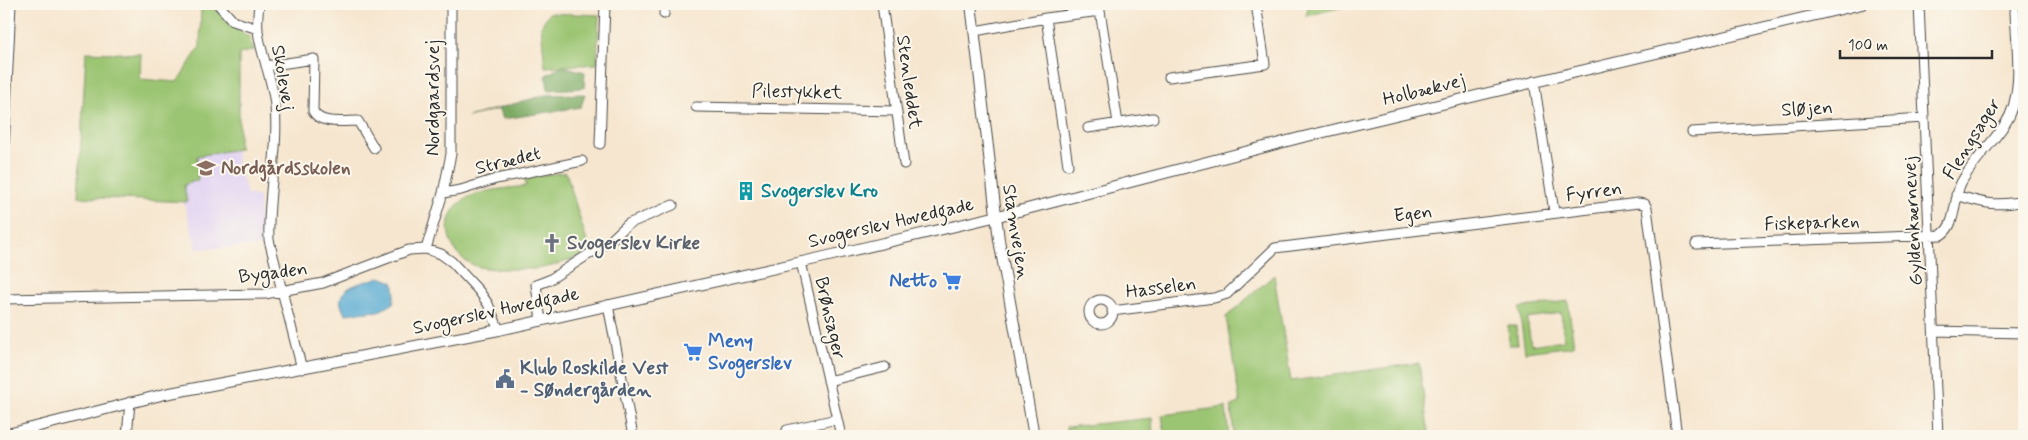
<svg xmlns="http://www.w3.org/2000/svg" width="2028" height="440" font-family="Mynerve,sans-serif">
<rect width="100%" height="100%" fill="#fbf7ec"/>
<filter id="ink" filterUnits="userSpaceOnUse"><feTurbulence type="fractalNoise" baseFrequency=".02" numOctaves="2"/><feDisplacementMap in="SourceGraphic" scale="10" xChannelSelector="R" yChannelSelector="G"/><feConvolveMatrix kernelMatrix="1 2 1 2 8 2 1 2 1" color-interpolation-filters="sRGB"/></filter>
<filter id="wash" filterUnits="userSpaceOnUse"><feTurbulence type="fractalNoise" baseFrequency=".0096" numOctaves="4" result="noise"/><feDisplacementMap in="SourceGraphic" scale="20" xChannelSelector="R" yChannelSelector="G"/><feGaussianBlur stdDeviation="1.12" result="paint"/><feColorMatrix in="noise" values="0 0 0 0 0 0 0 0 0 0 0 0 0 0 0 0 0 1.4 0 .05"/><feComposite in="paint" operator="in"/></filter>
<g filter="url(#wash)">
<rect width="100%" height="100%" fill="#f6e6cf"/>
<path fill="#e2d4f3" d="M235 91 237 172 244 182 247 194 259 197 261 246 197 249 173 164Z"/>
<path fill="#9bc572" stroke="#63784e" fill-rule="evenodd" d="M201 4H212L227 22 249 37 254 50 239 54V149L197 156 198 180 184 185 187 202 78 197 86 52 141 54 140 79 177 82 200 47Z
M1309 4H1354L1306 16Z
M549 13 599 15 597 64 545 67 541 26Z
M566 172 590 252C572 259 553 268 533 269 518 269 493 270 479 267 450 260 436 220 462 201 479 189 506 189 526 186L525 178Z
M1274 275 1291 381 1419 363 1429 436H1234L1231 406 1240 403 1226 317Z
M1568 301 1574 346 1525 352 1519 308ZM1561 313 1564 340 1531 345 1527 318Z
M1516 326 1518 345H1509L1508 326Z
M1226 407 1229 436H1165L1162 415Z
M1152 418 1153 436H1067L1066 427Z"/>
<path fill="#7caa64" stroke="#546a48" d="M563 66 585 72 584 88 548 90 546 75Z
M585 94 581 107 503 119 498 109 468 117 545 95Z"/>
<path fill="#55a9d1" stroke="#406a7e" d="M380 277 393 282 395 292 393 304 379 311 345 314C329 287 360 284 380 277Z"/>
</g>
<g filter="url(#ink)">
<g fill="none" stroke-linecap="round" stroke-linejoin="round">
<g stroke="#494744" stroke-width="11">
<path id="minor" d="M218 4 233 21 258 29
M259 4C258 13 257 22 258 31 261 56 273 80 275 106 279 151 267 195 269 240L302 369
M882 4 904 164
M1919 4 1938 436
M664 14 665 4
M1046 18 1100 11 1118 123
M975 31 1046 18 1068 165
M266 66 314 59 313 111C320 125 343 121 358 121L374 148
M1169 77 1265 64 1256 4
M1534 81 1554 212
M696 107 897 111
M1088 128 1153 118
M1692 132 1924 118
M600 144 605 4
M4 148 11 4
M443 193 461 190 496 179 582 161
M1956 195C1983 203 1995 207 2024 201
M1696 244 1941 235C1957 225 1953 199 1961 183 1972 162 1992 144 2005 124 2025 95 2016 45 2015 11
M426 249 443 193 451 154V4
M801 262 841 436
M4 299 265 294 323 283 409 250 426 249 441 254 452 262 479 291 488 304 499 330
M1089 312a12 12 0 1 1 24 0a12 12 0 1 1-24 0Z
M608 305 633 436
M1112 311 1214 298 1227 294 1275 248 1638 203 1645 204 1647 208 1677 436
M541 321 536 285 549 280 611 240 628 224 673 205
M1934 331 2024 333
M828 381 885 367
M787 430 837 419
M127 436 130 402"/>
</g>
<g stroke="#494744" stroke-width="12">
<path id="tertiary" d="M971 4 999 240 1034 436
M4 435 165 394 499 330 820 258 1019 211 1299 138 1862 4"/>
</g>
<use href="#minor" stroke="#fff" stroke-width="9"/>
<use href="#tertiary" stroke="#fff" stroke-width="10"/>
</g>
</g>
<defs>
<g id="school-bare" transform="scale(1.5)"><path d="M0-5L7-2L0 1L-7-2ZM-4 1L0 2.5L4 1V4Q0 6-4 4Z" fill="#8d6e63" stroke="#fbf7ec" stroke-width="2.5" paint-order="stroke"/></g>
<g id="building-bare" transform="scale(1.5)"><path d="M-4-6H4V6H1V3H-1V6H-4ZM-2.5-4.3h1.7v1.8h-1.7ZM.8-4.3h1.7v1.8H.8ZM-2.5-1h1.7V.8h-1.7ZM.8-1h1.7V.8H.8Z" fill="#0f9aa8" stroke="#fbf7ec" stroke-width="2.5" paint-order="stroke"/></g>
<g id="church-bare" transform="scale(1.5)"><path d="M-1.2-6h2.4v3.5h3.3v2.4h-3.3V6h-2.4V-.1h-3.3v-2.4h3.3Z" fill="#6b7280" stroke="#fbf7ec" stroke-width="2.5" paint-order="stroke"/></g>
<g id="supermarket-bare" transform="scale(1.5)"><path d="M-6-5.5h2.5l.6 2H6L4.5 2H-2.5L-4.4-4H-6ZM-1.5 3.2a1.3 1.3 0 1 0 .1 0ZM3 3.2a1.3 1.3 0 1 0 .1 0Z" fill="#3f7fe0" stroke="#fbf7ec" stroke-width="2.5" paint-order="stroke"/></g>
<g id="civic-bare" transform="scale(1.5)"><path d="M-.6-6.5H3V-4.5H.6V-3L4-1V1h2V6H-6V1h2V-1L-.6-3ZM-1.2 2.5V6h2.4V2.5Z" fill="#5c6f8a" stroke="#fbf7ec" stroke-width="2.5" paint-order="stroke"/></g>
</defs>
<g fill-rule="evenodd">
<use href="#school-bare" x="206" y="168"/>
<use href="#building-bare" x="746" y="191"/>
<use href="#church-bare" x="552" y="243"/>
<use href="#supermarket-bare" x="952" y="281"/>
<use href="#supermarket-bare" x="693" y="352"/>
<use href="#civic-bare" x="505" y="379"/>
</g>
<g text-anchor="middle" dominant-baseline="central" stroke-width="4" stroke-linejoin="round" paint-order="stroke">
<g font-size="19" fill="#2b2b2b" stroke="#fbf7ec">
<text transform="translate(283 78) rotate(80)">Skolevej</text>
<text transform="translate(909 82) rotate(82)">Stenleddet</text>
<text transform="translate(1424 90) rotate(-14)">Holbækvej</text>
<text transform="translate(797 92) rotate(1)">Pilestykket</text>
<text transform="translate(433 98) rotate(-90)">Nordgaardsvej</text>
<text transform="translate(1807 109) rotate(-3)">Sløjen</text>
<text transform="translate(1972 139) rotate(-58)">Flengsager</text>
<text transform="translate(508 161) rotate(-14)">Strædet</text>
<text transform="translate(1594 192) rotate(-7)">Fyrren</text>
<text transform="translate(1413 214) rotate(-7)">Egen</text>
<text transform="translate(1913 221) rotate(-93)">Gyldenkærnevej</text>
<text transform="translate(891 223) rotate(-13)">Svogerslev Hovedgade</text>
<text transform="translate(1812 223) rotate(-2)">Fiskeparken</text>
<text transform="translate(1016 232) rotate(81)">Stamvejen</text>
<text transform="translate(273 273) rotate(-7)">Bygaden</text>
<text transform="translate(1161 288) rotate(-7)">Hasselen</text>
<text transform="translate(496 311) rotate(-12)">Svogerslev Hovedgade</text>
<text transform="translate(830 318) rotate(77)">Brønsager</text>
</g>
<g font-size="19" font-weight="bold" fill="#785e54" stroke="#fbf7ec" text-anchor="start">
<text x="221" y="168">Nordgårdsskolen</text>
</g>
<g font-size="19" font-weight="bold" fill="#0d838f" stroke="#fbf7ec" text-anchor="start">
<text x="761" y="191">Svogerslev Kro</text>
</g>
<g font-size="19" font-weight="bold" fill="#5b616d" stroke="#fbf7ec" text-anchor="start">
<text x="567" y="243">Svogerslev Kirke</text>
</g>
<g font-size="19" font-weight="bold" fill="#366cbe" stroke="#fbf7ec" text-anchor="end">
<text x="937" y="281">Netto</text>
<text x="708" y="341" text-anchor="start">Meny<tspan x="708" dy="22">Svogerslev</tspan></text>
</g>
<g font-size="19" font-weight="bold" fill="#4e5e75" stroke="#fbf7ec" text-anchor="start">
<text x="520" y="368">Klub Roskilde Vest<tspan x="520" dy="22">- Søndergården</tspan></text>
</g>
</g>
<rect width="2028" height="440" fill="none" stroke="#fbf7ec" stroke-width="20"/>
<path d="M1840 50v8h152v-8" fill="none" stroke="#2b2b2b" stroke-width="2.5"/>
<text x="1848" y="50" font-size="15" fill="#2b2b2b" stroke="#fbf7ec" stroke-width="4" paint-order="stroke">100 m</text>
</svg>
